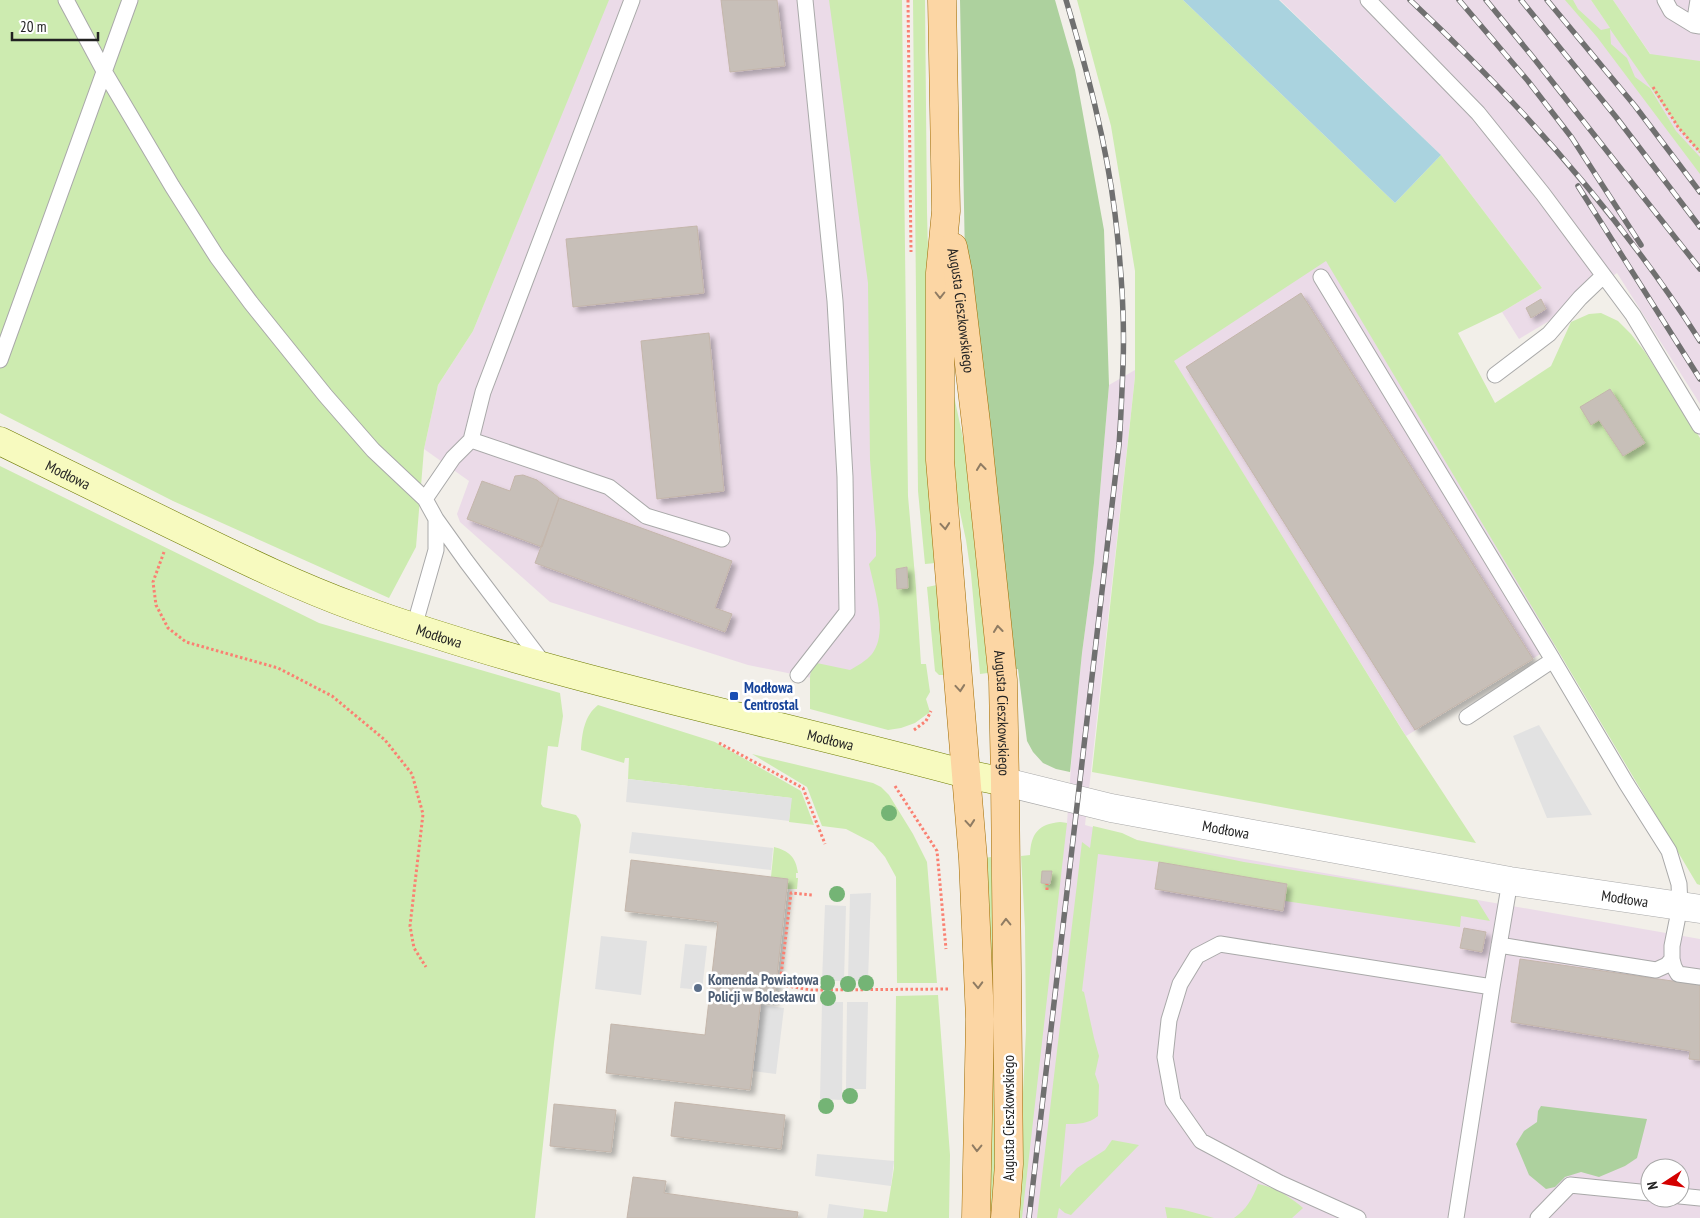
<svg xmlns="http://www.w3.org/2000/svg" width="1700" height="1218" font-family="'PT Sans Narrow',sans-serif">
<defs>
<filter id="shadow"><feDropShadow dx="4.5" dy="4.5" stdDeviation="2.5" flood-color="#0004"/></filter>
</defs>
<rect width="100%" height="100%" fill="#f2efe9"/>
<path fill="#ebdbe8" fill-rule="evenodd" d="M608 0H848L879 304 882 559 887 601 870 690 748 665 550 602 460 522 457 514 469 481 424 449 438 385 473 331Z
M1280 0H1591L1678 127 1700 155V404L1617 273 1559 315 1519 339 1502 312 1542 288 1441 155Z
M1613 0H1700V126Z
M1326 260 1555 645 1406 736 1174 362 1135 377 1085 825 1137 840 1700 939V1218H1014L1060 822 1067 823 1072 752 1082 653 1094 563 1109 385ZM1650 1168H1680V1198H1650Z"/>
<path fill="#cdebb0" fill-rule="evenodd" d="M0 0H609L473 331 438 385 424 449 416 547 389 598 173 501 0 413Z
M829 0H902L908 496 916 588 921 664H926L930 692 926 699 930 712 915 723 901 728 888 730 810 709V677L812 662 850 670C857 666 866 661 872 654 889 632 874 588 869 564L876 556V533L870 460 868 283ZM906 567 908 588 898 589 896 569Z
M913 0H925L927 212 936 563 925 564 918 491Z
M1077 0H1183L1395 203 1441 155 1542 288 1502 312 1458 333 1495 403 1551 366 1571 322 1589 314 1601 313 1618 321 1631 334 1645 352 1700 438V885L1697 884 1326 261 1174 361 1402 730 1476 843 1092 772 1135 377V271L1111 126ZM1610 389 1644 443 1623 456 1599 420 1591 424Z
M1565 0H1573L1578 9 1601 30 1610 28 1591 0H1613L1650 54 1700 61V154L1678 127 1610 29 1611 44 1627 58 1635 77 1650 88 1676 131 1700 157V174L1597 37Z
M954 396 964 443 988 673 980 674 971 574 966 540 955 489 950 401Z
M0 466 319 623 560 693 563 716 558 747 548 746 541 804 543 807 576 815 579 819 581 825 554 1043 535 1218H0Z
M937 585 951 675H939L935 671 927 587Z
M598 705 715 742 801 791 814 825 789 822 791 798 628 779 629 758H625L624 763 581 750C582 734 584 716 598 705Z
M752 754 873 783 881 787 889 795 913 834 927 862 937 983H897L896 877 885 857 873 843 846 829 822 826 807 787Z
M1060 822 1067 823 1022 1218H1013L1022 1113 1026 1031 1025 928 1021 856 1030 855C1031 834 1038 824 1060 822Z
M1093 826 1122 833 1137 840 1244 862 1477 900 1490 921 1461 916 1460 927 1285 901 1287 884 1159 862 1098 854 1082 991 1084 992 1094 1038 1099 1056 1095 1074 1099 1085 1098 1116C1088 1124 1079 1124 1066 1124L1060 1187 1077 1168 1105 1150 1112 1140 1139 1145 1071 1215 1065 1213 1059 1208 1057 1218H1037L1082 842 1090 848Z
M774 847C789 851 796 857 798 873H796V878H798L797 889H787L788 879 771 877Z
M991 857 997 1001 1000 1145 993 1211H990V1001L984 858Z
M938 995 950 1155 949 1218H863L864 1209 887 1212 894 1168 896 996Z
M1258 1184C1275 1187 1290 1197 1303 1208L1292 1218H1234C1246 1210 1253 1198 1258 1184Z
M1165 1207 1181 1209 1214 1218H1167Z"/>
<path fill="#add19e" d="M960 0H1055L1075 70 1104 230 1109 385 1094 563 1082 653 1070 772 1056 769 1043 763 1033 752 1027 741 1018 669 1011 670 965 258Z
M1541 1106 1647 1119 1637 1158 1625 1166 1599 1177 1581 1172 1565 1177 1555 1187 1546 1189 1529 1175 1516 1144 1524 1131 1537 1122 1538 1111Z"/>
<path fill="#e2e2e2" d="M1539 725 1592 815 1547 818 1513 736Z
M628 779 792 798 789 821 626 802Z
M632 832 773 848 771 870 629 853Z
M871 893 868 981H848L850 894Z
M825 905 846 906 844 981H822Z
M601 936 647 941 641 995 595 989Z
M685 944 707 946 702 990 680 988Z
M822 1002H843L842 1100 820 1099Z
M847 1002H868L866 1089H846Z
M760 1005 784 1008 776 1074 753 1071Z
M817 1154 894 1161 891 1186 815 1176Z
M829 1204 864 1209 863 1218H827Z"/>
<path fill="#aad3df" d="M1183 0H1279L1441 155 1395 203Z"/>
<path fill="#c7bfb8" stroke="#c4b6ab" filter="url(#shadow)" d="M721 0H777L785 66 730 72Z
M697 226 704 293 573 307 566 239Z
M1301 293 1533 659 1415 730 1186 367Z
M1541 299 1546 309 1531 318 1526 308Z
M709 333 724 491 657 499 641 341Z
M1610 389 1645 443 1623 456 1599 420 1591 425 1580 407Z
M523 475 537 480 559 498 542 547 467 519 482 481 510 491 515 476Z
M559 498 732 561 715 608 732 614 725 632 535 563Z
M907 567 908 588 897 589 896 569Z
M631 860 788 879 774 1001 761 1000 750 1090 606 1073 611 1024 705 1035 718 922 625 911Z
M1159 862 1287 884 1283 911 1155 889Z
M1042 871H1052L1050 884 1041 883Z
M1464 928 1486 932 1482 952 1460 948Z
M1520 959 1700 985V1060L1689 1059 1690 1051 1511 1022Z
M675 1102 785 1115 781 1149 671 1136Z
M554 1104 616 1110 611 1152 550 1146Z
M633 1177 666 1181 664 1193 798 1212 797 1218H627Z"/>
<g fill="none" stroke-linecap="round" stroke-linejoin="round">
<g stroke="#a9a9a9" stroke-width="17">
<path id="lane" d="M66 0 104 71 172 186 217 257 251 303 325 395 373 450 425 499 436 519V550L414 627
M1368 0 1478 113 1543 194 1633 315 1700 426
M1665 0 1671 11 1694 25 1700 26
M1694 25 1698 0
M1321 277 1553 660
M0 360 130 0
M1495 375 1549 334 1580 298 1603 276
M471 440 609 487 646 516 722 539
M425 499 453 458 471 440 483 392 632 0
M436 519 466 561 544 664
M798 675 847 612 845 477 835 301 805 0
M1467 717 1553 660 1626 783 1669 851 1679 884 1680 906 1672 946V959L1674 967 1678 974 1700 977
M1499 945 1656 970 1667 965 1672 959
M1680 1196 1700 1198
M1358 1218 1280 1183 1201 1141 1173 1101 1165 1057 1169 1020 1180 984 1197 956 1220 944 1492 987
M1456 1218 1492 987 1510 881
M1538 1218 1570 1185 1650 1193"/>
</g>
<g stroke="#a9a9a9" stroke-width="29">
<g id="street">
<path id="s1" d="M1005 782 1111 808 1510 881 1700 909"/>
</g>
</g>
<g stroke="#707d05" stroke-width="29">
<g id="secondary">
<path id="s2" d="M0 441C57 469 115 497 172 525 232 554 292 584 355 607 554 679 762 719 966 774L1005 782"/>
</g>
</g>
<g stroke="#a06b00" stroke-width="29">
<g id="primary">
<path d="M942 0 946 211 940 273V460L973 859 980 1019 976 1218"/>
<path id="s3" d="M953 247 958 272 977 431 1003 680 1005 782 1009 1164 1005 1218"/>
</g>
</g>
<path stroke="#fa8072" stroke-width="3" stroke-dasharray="2.5 2.5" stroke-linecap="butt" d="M908 0 911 252
M1653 87 1678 127 1700 152
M164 552 153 582 156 605 168 628 186 642 278 668 332 696 385 740 412 774 423 814 410 926 414 948 426 967
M914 730 926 721 931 711
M719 743 803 788 825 844
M895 786 937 851 946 949
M1047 890V884
M776 984 811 990 950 989
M780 984 791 893 813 895"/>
<use href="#lane" stroke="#fff" stroke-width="15"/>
<use href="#street" stroke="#fff" stroke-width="28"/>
<use href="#secondary" stroke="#f7fabf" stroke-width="28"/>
<use href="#primary" stroke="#fcd6a4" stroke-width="28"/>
<g stroke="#707070" stroke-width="5.5">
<path id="rail" d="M1410 0C1519 102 1620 215 1700 341
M1459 0 1528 81 1572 138 1641 245
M1486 0 1532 56 1700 269
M1521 0 1616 117 1700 227
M1547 0 1635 106 1700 192
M1578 186 1700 379
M1029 1218 1119 445C1121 418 1122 392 1123 365 1125 315 1121 264 1115 214 1106 141 1087 70 1066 0"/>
</g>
<use href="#rail" stroke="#fff" stroke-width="4" stroke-dasharray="11" stroke-linecap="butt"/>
</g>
<g fill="#74b475">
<circle cx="889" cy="813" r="8"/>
<circle cx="837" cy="894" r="8"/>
<circle cx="827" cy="983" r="8"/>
<circle cx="866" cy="983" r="8"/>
<circle cx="848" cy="984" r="8"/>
<circle cx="828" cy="998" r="8"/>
<circle cx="850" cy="1096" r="8"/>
<circle cx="826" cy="1106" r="8"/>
</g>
<defs><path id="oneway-chevron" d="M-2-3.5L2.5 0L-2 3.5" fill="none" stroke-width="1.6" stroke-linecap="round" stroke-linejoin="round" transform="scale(1.25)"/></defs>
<g stroke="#8f7c63">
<use href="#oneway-chevron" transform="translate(940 295) rotate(90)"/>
<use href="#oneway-chevron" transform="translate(981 467) rotate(-96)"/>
<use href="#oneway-chevron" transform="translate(945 526) rotate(85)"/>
<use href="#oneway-chevron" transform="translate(998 629) rotate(-96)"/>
<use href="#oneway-chevron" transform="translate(960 688) rotate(85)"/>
<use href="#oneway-chevron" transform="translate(970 823) rotate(85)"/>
<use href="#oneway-chevron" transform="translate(1006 922) rotate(-91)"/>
<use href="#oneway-chevron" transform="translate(978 985) rotate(88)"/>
<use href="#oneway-chevron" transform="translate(977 1148) rotate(91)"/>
</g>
<rect fill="#1a4fb4" stroke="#fff" stroke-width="2" x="729" y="691" width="10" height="10" rx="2.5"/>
<circle fill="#5c6f8a" stroke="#fff" stroke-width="2" cx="698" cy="988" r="5"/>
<g text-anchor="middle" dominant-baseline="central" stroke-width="5" stroke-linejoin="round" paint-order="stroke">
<g font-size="15" fill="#222" stroke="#fff">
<text stroke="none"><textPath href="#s3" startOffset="64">Augusta Cieszkowskiego</textPath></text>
<text stroke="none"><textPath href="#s2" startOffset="76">Modłowa</textPath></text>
<text stroke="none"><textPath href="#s2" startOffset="481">Modłowa</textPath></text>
<text stroke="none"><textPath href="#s3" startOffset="469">Augusta Cieszkowskiego</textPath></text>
<text stroke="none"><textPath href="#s2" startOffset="886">Modłowa</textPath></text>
<text stroke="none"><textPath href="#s1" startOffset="226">Modłowa</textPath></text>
<text stroke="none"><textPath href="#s1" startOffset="631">Modłowa</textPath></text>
<text transform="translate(1008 1118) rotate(-90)">Augusta Cieszkowskiego</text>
</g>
<g font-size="15" font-weight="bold" fill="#164399" stroke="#fff" text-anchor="start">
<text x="744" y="687">Modłowa<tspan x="744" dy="17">Centrostal</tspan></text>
</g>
<g font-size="15" font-weight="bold" fill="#4e5e75" stroke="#fff" text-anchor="start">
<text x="708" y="979">Komenda Powiatowa<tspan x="708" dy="17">Policji w Bolesławcu</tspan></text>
</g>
</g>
<g transform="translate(1665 1183) rotate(258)"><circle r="24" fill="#ffffff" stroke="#a7a7a7"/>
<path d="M0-4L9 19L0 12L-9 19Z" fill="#d40000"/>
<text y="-8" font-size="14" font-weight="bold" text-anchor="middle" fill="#222222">N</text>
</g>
<path d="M12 32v8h86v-8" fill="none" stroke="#222222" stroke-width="2.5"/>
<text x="20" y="32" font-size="15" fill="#222222" stroke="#ffffff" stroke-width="4" paint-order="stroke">20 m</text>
</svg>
